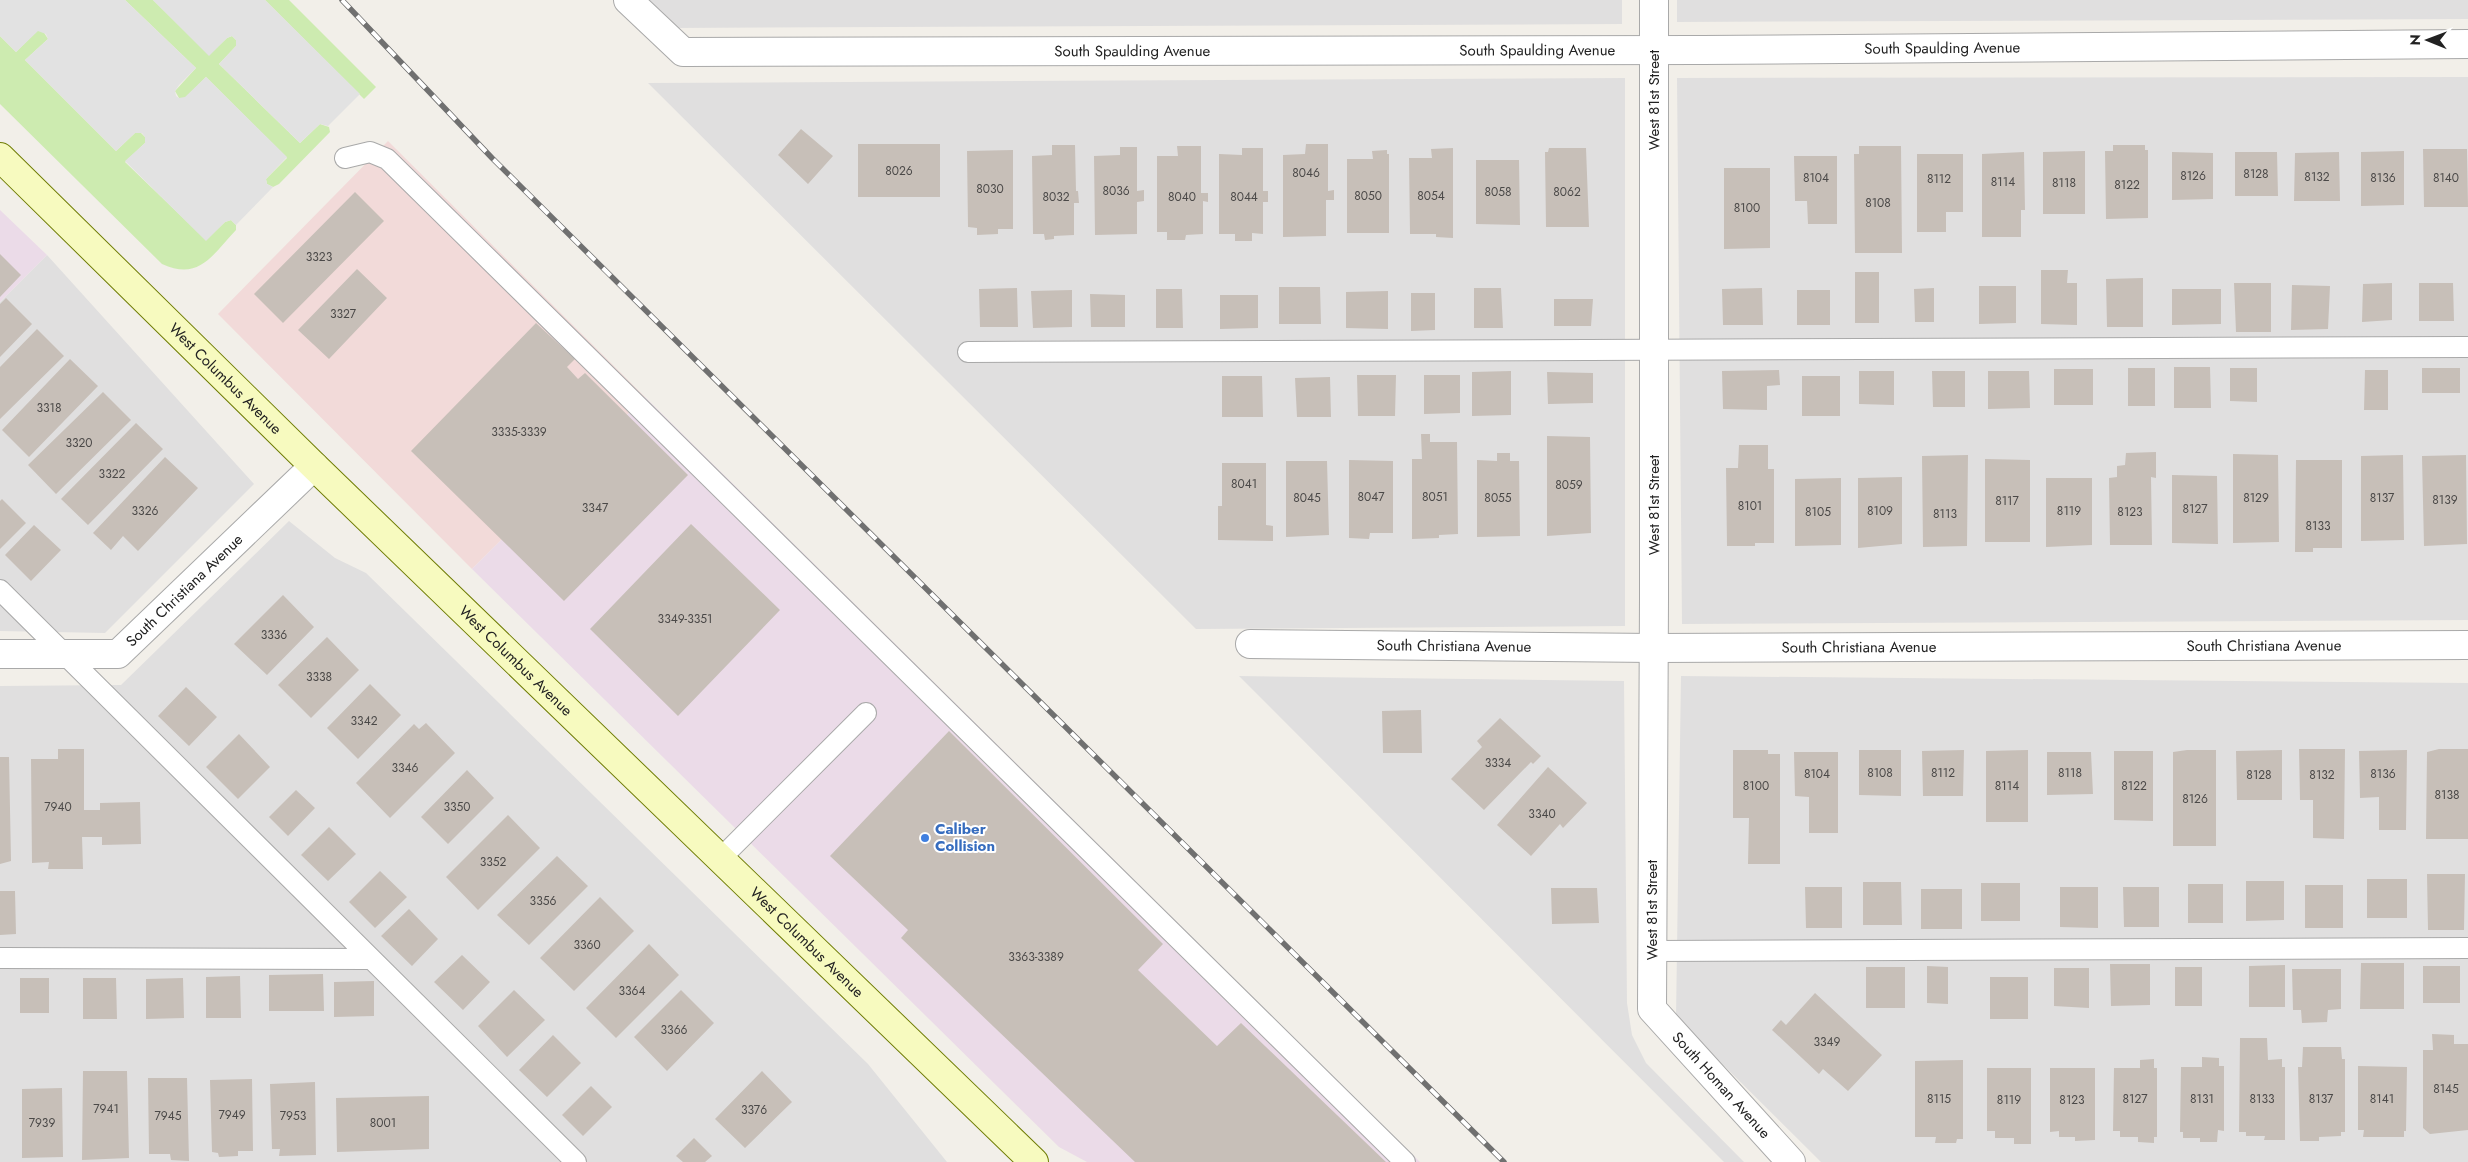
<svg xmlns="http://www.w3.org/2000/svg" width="2468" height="1162" font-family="Jost,sans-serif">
<rect width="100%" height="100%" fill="#f2efe9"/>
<path fill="#e0dfdf" d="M641 0H1622V24L669 28Z
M1677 0H2468V19L1677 22Z
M2468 77V620L1682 624 1677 78Z
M1625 78V626L1196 629 648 83Z
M47 255 254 484 105 633 0 631V302Z
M289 521 335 558 366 573 868 1064 947 1162H0V686L121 685Z
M1239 676 1624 681 1627 1003 1632 1035 1646 1063 1744 1162H1724Z
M1681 676 2468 683V1162H1821L1676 1018Z"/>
<path fill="#f2dad9" d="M388 141 645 397 472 569 218 314Z"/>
<path fill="#ebdbe8" d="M0 210 47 255 0 302Z
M645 397 1420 1162H1087L1059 1147 472 569Z"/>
<path fill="#cdebb0" d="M125 0H153L209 55 227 38 232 36 236 40V46L219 64 300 143 320 124 329 127 330 132 279 184 273 187 267 184 266 179 287 158 206 77 185 98H179L175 91 196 68Z
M265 0H289L376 87 364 99Z
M38 30 43 31 48 39 25 60 116 151 135 133H141L145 137V143L125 162 206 240 225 222 231 220 236 225V230C212 255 200 281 162 264L0 104V36L16 52Z"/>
<path fill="#e2e2e2" d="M0 0H125L196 68 179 85 175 91 176 96 179 98 185 97 206 77 287 157 266 179 267 184 273 187 236 225 231 220 225 222 206 241 125 161 145 143V137L142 133H135L116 151 25 60 48 39 46 34 38 31 16 52 0 36Z
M153 0H265L360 94 328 126 320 124 300 143 219 64 236 46V40L232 36 227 38 209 56Z"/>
<path fill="#c7bfb8" d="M801 129 833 156 808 184 778 155Z
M858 144H940V197H858Z
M1306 144H1328V191L1334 190V200H1326V236L1283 237V155L1305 154Z
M1052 145H1075L1076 191H1078L1079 203H1074V235L1054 236V239L1045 240 1044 234H1033L1032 156 1052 155Z
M2113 145H2145V150H2148V218L2106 219 2105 151H2113Z
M1177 146H1201V193H1208V202L1203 201V234L1186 235 1185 240H1167V232H1157V156H1178Z
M1859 146H1901L1902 253H1855L1854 154H1859Z
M1120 147H1137V191L1144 190V201L1137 202V234L1095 235 1094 156 1120 155Z
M1242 148H1263V191H1268V202H1263V234L1252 233V241H1235V234H1219V154L1242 155Z
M1453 148V238L1436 237V234H1410L1409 158H1432L1431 149Z
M1549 148H1586L1589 227H1546L1545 152H1548Z
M2423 149H2467L2468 207H2424Z
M1013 150V229H998V234L977 235V228L968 227 967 151Z
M1387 150V154H1389V233H1347V159H1373L1372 151Z
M2085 151V214H2043V152Z
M2404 151V205L2361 206V152Z
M2024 152 2025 210H2021V237H1982V154Z
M2172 152 2213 153V199L2172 200Z
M2235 152H2277L2278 196H2235Z
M2339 152 2340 201H2294L2295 153Z
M1917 154H1963V212H1946V232H1917Z
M1794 156H1837V224H1808L1807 201H1795Z
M1476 160H1519L1520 225 1476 224Z
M1724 168H1770V248L1724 249Z
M355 192 384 221 283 323 254 294Z
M0 254 21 275 0 297Z
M357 269 387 298 329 359 298 330Z
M2041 270H2068L2067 283H2077V325L2041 324Z
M1855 272H1879V323H1855Z
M2143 278V327H2107L2106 279Z
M2234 283H2271V332H2236Z
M2392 283V320L2362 322 2363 284Z
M2419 283H2453L2454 321H2419Z
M2292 285 2330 286 2328 329 2291 330Z
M1979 286H2016V323L1979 324Z
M1279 287H1320L1321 324H1279Z
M1017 288 1018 327H980L979 289Z
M1474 288H1501L1503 328H1474Z
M1762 288 1763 325H1723L1722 289Z
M1934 288V322H1915L1914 289Z
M1156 289H1182L1183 328H1156Z
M2172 289H2221V324L2172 325Z
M1072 290V327L1033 328 1031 291Z
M1797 290H1830V325H1797Z
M1388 291V329L1346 328V292Z
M1411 293H1435V330L1411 331Z
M1090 294 1125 295V327H1091Z
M1220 295H1258V328L1220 329Z
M6 298 32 324 0 357V304Z
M1554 299H1593L1591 326H1554Z
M536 323 575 359 567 367 578 379 585 373 688 475 564 601 411 451Z
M37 329 64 356 0 419V367Z
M70 359 98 386 29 457 2 430Z
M2174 367H2210L2211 408H2174Z
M2128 368H2155V406H2128Z
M2230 368H2257V402L2230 401Z
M2422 368H2460V393H2422Z
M2054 369H2093V405H2054Z
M1779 370 1780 385 1767 386V410L1723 409 1722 371Z
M2365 370H2388V410H2364Z
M1511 371V415L1472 416V372Z
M1859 371H1894V405L1859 404Z
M1932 371H1965V407H1933Z
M1988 371H2029L2030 408 1988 409Z
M1547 372 1593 373V403L1548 404Z
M1357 375H1396L1395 416H1358Z
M1424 375H1460V413L1424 414Z
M1222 376H1262L1263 417H1222Z
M1802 376H1840V416H1802Z
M1330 377 1331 417H1297L1295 378Z
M103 392 131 420 56 494 28 465Z
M136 423 163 449 88 525 61 499Z
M1421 434H1430V442H1457L1458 534 1439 535V538L1412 539V459H1422Z
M1547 436 1590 437 1591 533 1547 536Z
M1739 445H1768V469H1774V543H1755V546H1727L1726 468H1738Z
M2156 452V478L2151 477 2152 545H2110L2109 478 2117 477V466L2125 465 2126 453Z
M1497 453H1510V461H1519L1520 536 1477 537V460L1497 461Z
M2233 454 2278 455 2279 542 2233 543Z
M1968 455 1967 546 1923 547 1922 456Z
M2403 455 2404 540 2361 541V456Z
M2466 455 2467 544 2424 546 2422 456Z
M165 457 198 488 138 551 123 536 111 550 93 533Z
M1985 459 2030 460V542H1985Z
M1349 460 1393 461V533H1370L1369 539 1349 538Z
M2296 460H2342V548H2313V552H2295Z
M1286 461H1327L1329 535 1286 537Z
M1222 463H1266V525L1273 526V541L1218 540V506H1222Z
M2172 475 2217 476 2218 544 2172 543Z
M1902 477V544L1858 548V478Z
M1841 478V545L1795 546V479Z
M2046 478H2092V545L2046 547Z
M2 499 26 523 0 549V501Z
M691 524 780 610 678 716 590 629Z
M34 525 61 550 31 581 5 555Z
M283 595 314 627 267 675 234 644Z
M327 637 359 670 311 718 278 685Z
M370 684 401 715 358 759 327 728Z
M186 687 217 717 189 746 158 716Z
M1421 710 1422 753H1383L1382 711Z
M1500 718 1541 756 1533 764 1531 762 1484 810 1451 779 1482 747 1477 741Z
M426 723 455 753 390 818 356 783 414 724 419 729Z
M949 731 1163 944 1138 970 1217 1046 1241 1023 1386 1162H1135L901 938 908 930 830 856Z
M239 734 270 767 238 799 206 767Z
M58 749H84V810H100V803L140 802 141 844 102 845V837H82L83 869H48L49 862 32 863 31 759H58Z
M2299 749H2345L2344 839 2313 838V800H2300Z
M2439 749H2468V839H2426L2427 752Z
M1733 750H1768V754H1780V864H1748L1749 818H1733Z
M1859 750H1901V796L1859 795Z
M1964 750 1963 796H1923L1922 751Z
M2028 750V822H1986V751Z
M2187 750H2216V846H2173V752Z
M2282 750V800H2237L2236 751Z
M2407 750 2406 830H2379V797L2360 798 2359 751Z
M2114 751H2153V821L2114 820Z
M1794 752H1838V833H1809V797L1795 796Z
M2047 752H2091L2093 794 2047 795Z
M0 757H9L11 861 0 864Z
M1548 767 1587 803 1563 828 1560 824 1531 856 1497 825Z
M467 770 494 798 448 844 421 817Z
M296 790 315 808 288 836 269 817Z
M508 815 540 848 478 910 446 877Z
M329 827 356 854 328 881 301 855Z
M557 856 588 886 529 945 497 915Z
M380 871 407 897 375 928 349 902Z
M2427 874H2465L2464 930H2428Z
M2367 879H2407V918H2367Z
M2246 881H2284V920L2246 921Z
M1863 882H1901L1902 925H1863Z
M1981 883H2020V921H1981Z
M2188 884H2223V923H2188Z
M2305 885H2343V928H2305Z
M1805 887H1842V928H1806Z
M2060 887H2098V928L2060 927Z
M2123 887H2159V927H2124Z
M1551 888H1597L1599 923 1552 924Z
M1921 889H1962V929H1921Z
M0 891H15L16 934 0 935Z
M600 897 634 931 574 991 540 958Z
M409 909 438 939 412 966 381 936Z
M649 944 679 975 616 1038 586 1008Z
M462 955 490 982 463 1010 434 982Z
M2361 963H2404V1009H2360Z
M2110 964H2150V1005L2111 1006Z
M2285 965V1007H2249V966Z
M1927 966 1948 967V1004L1927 1003Z
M2423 966H2460V1003H2423Z
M1866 967H1905V1008H1866Z
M2175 967H2202V1006H2175Z
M2054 968H2089V1008L2054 1006Z
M2292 969H2341V1009L2328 1010 2327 1022 2302 1023 2301 1010H2293Z
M323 974 324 1011H269V975Z
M240 976 241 1018H206V977Z
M1990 977H2028V1019H1990Z
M20 978H49V1013H20Z
M83 978H116L117 1019H83Z
M183 978 184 1018 146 1019V979Z
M374 981V1016L334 1017V982Z
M514 990 545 1020 507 1057 478 1026Z
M681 990 714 1023 667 1071 634 1037Z
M1815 993 1882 1055 1848 1091 1823 1069 1819 1074 1772 1030 1781 1020 1786 1025Z
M2432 1034 2454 1035V1044H2468V1130L2430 1134 2423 1128V1050H2433Z
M553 1035 581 1063 547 1097 519 1070Z
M2240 1038H2267L2268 1060 2282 1059V1067H2285V1140H2264L2265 1136H2246V1132H2239Z
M2303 1047H2341L2342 1059H2345V1132H2341V1136L2319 1137V1141H2300L2298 1067H2302Z
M2202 1057 2219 1058V1066H2224V1131L2218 1130 2217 1142H2200V1138H2183V1132H2180L2181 1067H2202Z
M2154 1059V1068H2157V1137H2154V1143L2138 1142V1137H2120V1131H2113L2114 1068H2140V1060Z
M1963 1060V1139H1957L1956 1143H1935L1936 1137H1915V1061Z
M2358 1066 2407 1067 2406 1131H2404V1137H2363L2364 1130H2358Z
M1987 1068H2031V1144H2014V1138H1995V1131H1987Z
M2050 1068H2095V1140L2075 1141V1137H2059V1131L2050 1132Z
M83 1071H127L129 1158 82 1160Z
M762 1071 792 1102 745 1148 715 1119Z
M148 1078H187L189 1161 171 1160 170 1154H149Z
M252 1079 253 1151H238V1156L219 1157 218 1153 212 1152 210 1080Z
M315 1082 316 1155 279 1156 280 1149H272L270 1084Z
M591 1086 612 1107 583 1136 562 1115Z
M62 1088 63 1157 22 1158V1089Z
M429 1096V1149L337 1152 336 1098Z
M694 1138 712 1156 705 1162H683L676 1156Z"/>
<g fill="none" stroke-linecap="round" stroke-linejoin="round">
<g stroke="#a9a9a9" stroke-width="22">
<path id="service" d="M345 158 370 152 387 159 1405 1162
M968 352 2468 347
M0 590 576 1162
M720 859 866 713
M1652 951 2468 948
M0 958 371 959"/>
</g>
<g stroke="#a9a9a9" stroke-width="30">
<g id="minor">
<path id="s1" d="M628 0 683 52 1703 50 2468 44"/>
<path id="s2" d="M1654 0V598L1652 1009 1791 1162"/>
<path id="s3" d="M1250 644 1654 648 2468 645"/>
<path id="s4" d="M0 654H118L314 466"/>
</g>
</g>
<g stroke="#707d05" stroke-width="30">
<g id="secondary">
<path id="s5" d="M0 157 314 466 1034 1162"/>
</g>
</g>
<use href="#service" stroke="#fff" stroke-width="20"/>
<use href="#minor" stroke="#fff" stroke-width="28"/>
<use href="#secondary" stroke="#f7fabf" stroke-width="28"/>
<g stroke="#707070" stroke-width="5.5">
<path id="rail" d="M342 0 492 158 1504 1162"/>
</g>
<use href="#rail" stroke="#fff" stroke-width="4" stroke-dasharray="11" stroke-linecap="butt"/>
</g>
<circle fill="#3f7fe0" stroke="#fff" stroke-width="2" cx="925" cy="838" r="5"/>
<g text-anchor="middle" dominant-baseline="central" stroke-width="4" stroke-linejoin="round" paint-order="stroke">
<g font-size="12" fill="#4b4948">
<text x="899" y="171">8026</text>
<text x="1306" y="173">8046</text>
<text x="2256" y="174">8128</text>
<text x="2193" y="176">8126</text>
<text x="2317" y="177">8132</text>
<text x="1816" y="178">8104</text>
<text x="2383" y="178">8136</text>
<text x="2446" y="178">8140</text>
<text x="1939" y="179">8112</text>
<text x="2003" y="182">8114</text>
<text x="2064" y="183">8118</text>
<text x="2127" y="185">8122</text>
<text x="990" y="189">8030</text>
<text x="1116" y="191">8036</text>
<text x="1498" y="192">8058</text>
<text x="1567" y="192">8062</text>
<text x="1368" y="196">8050</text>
<text x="1431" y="196">8054</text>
<text x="1056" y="197">8032</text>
<text x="1182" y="197">8040</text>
<text x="1244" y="197">8044</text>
<text x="1878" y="203">8108</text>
<text x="1747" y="208">8100</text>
<text x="319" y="257">3323</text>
<text x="343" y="314">3327</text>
<text x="49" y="408">3318</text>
<text x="519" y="432">3335-3339</text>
<text x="79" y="443">3320</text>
<text x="112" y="474">3322</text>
<text x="1244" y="484">8041</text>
<text x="1569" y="485">8059</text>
<text x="1371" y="497">8047</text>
<text x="1435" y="497">8051</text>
<text x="1307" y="498">8045</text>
<text x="1498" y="498">8055</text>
<text x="2256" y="498">8129</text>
<text x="2382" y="498">8137</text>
<text x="2445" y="500">8139</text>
<text x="2007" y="501">8117</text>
<text x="1750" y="506">8101</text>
<text x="595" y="508">3347</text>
<text x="2195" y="509">8127</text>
<text x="145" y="511">3326</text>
<text x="1880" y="511">8109</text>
<text x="2069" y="511">8119</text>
<text x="1818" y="512">8105</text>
<text x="2130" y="512">8123</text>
<text x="1945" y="514">8113</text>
<text x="2318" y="526">8133</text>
<text x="685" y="619">3349-3351</text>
<text x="274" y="635">3336</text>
<text x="319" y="677">3338</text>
<text x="364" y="721">3342</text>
<text x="1498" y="763">3334</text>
<text x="405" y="768">3346</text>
<text x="1880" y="773">8108</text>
<text x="1943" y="773">8112</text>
<text x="2070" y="773">8118</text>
<text x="1817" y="774">8104</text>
<text x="2383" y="774">8136</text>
<text x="2259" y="775">8128</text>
<text x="2322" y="775">8132</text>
<text x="1756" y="786">8100</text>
<text x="2007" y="786">8114</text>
<text x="2134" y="786">8122</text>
<text x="2447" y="795">8138</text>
<text x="2195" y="799">8126</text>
<text x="58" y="807">7940</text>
<text x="457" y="807">3350</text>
<text x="1542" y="814">3340</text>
<text x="493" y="862">3352</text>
<text x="543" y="901">3356</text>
<text x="587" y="945">3360</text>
<text x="1036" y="957">3363-3389</text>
<text x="632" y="991">3364</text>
<text x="674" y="1030">3366</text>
<text x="1827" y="1042">3349</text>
<text x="2446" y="1089">8145</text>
<text x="1939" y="1099">8115</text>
<text x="2135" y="1099">8127</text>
<text x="2202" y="1099">8131</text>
<text x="2262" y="1099">8133</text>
<text x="2321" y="1099">8137</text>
<text x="2382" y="1099">8141</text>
<text x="2009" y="1100">8119</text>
<text x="2072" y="1100">8123</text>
<text x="106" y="1109">7941</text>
<text x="754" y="1110">3376</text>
<text x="232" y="1115">7949</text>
<text x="168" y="1116">7945</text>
<text x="293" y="1116">7953</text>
<text x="42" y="1123">7939</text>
<text x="383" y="1123">8001</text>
</g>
<g font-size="15" fill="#222" stroke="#fff">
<text stroke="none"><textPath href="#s1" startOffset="1335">South Spaulding Avenue</textPath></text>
<text stroke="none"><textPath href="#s1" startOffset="930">South Spaulding Avenue</textPath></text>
<text stroke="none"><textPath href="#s1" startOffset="525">South Spaulding Avenue</textPath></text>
<text transform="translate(1654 100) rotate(-90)">West 81st Street</text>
<text stroke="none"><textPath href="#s5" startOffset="316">West Columbus Avenue</textPath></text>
<text transform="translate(1654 505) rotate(-90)">West 81st Street</text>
<text stroke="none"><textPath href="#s4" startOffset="210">South Christiana Avenue</textPath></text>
<text stroke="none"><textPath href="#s3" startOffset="204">South Christiana Avenue</textPath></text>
<text stroke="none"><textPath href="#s3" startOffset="1014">South Christiana Avenue</textPath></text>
<text stroke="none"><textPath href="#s3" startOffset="609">South Christiana Avenue</textPath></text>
<text stroke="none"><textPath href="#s5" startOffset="721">West Columbus Avenue</textPath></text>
<text transform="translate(1652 910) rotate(-90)">West 81st Street</text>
<text stroke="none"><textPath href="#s5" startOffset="1126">West Columbus Avenue</textPath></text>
<text stroke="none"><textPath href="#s2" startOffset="1112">South Homan Avenue</textPath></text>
</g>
<g font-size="15" font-weight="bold" fill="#366cbe" stroke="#fff" text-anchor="start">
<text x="935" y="829">Caliber<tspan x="935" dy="17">Collision</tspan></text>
</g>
</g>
<g transform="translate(2428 40) rotate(271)" stroke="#ffffff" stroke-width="4" paint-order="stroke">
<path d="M0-4L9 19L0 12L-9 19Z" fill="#222222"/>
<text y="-8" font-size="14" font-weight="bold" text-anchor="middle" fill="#222222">N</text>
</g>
</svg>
